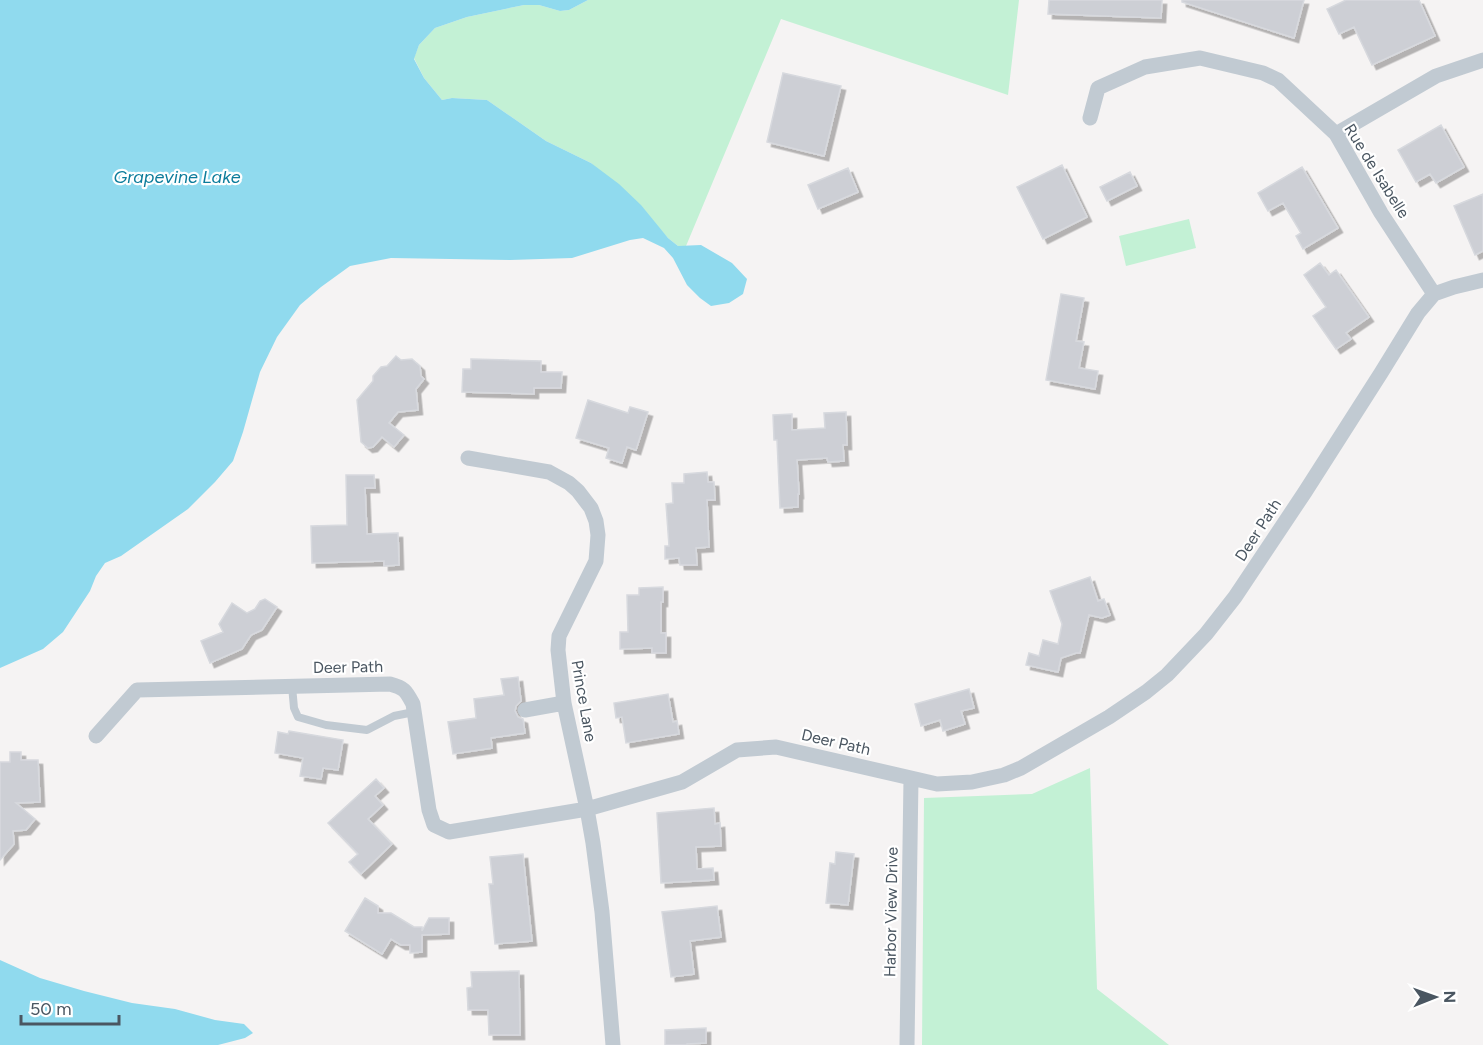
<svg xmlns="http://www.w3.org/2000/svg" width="1483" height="1045" font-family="Figtree,sans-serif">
<defs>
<filter id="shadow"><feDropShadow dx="4.5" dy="4.5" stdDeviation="0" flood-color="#0004"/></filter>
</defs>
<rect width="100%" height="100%" fill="#f5f3f3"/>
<path fill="#c3f1d5" d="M588 0H1019L1008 95 781 19 686 246H678L668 238 656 225 591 163 546 141 487 100 452 98 442 100 424 78 414 58 419 45 435 28 467 17 524 5H539L560 11 569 10Z
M1189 219 1196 248 1126 266 1119 236Z
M1090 768 1097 989 1169 1045H922L924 798 1032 794Z"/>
<path fill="#90daee" d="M0 0H588L569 10 560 11 539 5H524L467 17 435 28 419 45 414 59 424 78 442 100 452 98 487 100 546 141 591 163 619 184 641 205 668 238 678 246 701 245 732 263 747 279 743 294 729 303 711 306 700 298 687 285 673 258 664 248 643 238 630 240 572 258 510 260 391 258 350 266 321 287 300 305 277 337 260 372 243 432 233 461 215 482 188 509 121 556 105 563 96 576 90 591 63 632 43 649 0 668Z
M0 960 40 978 84 991 132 1003 175 1009 215 1020 244 1024 253 1033 245 1038 218 1045H0Z"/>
<path fill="#cdcfd5" stroke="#d7d9de" stroke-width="1.5" filter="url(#shadow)" d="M1049 0H1162L1161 18 1048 14Z
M1182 0H1304L1294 38 1182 2Z
M1346 0H1419L1435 36 1372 65 1354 27 1339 34 1327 9Z
M783 73 841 86 824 156 767 142Z
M1441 125 1464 167 1436 183 1430 174 1416 182 1398 150Z
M1062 165 1087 217 1043 239 1017 187Z
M1302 167 1338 228 1303 249 1296 236 1301 233 1283 203 1268 211 1258 193Z
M848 168 858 192 818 209 808 185Z
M1130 172 1137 186 1107 201 1100 187Z
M1483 194V251L1475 255 1454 206Z
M1320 263 1329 275 1336 270 1369 317 1346 333 1351 339 1336 349 1313 316 1326 307 1304 275Z
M1061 294 1084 298 1076 341 1084 342 1079 368 1098 371 1095 389 1046 380Z
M396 356 401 360 412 359 420 366 421 376 424 379 416 389 418 410 398 412 389 423 404 435 394 447 382 437 373 447 368 448 361 442 357 400 373 381V376L381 367 387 366Z
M471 359 541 361V372H562L561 388H534V394L462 392 463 369H471Z
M588 400 628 413 630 407 648 412 636 450 627 447 622 463 606 458 609 448 576 438Z
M846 412 847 445H843L844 461 828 462 827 458 797 460 799 494H798V507L780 508 777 440H774L773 415 792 414V430L825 428 824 413Z
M707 472 708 482H714L715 500H707L709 547 696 548 697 565H680L679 558 665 559V546H669L666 504 673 503 672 483H684V474Z
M346 475H374L375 488H365L367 534 398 533 399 565 384 566V561L312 563 311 526 347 525Z
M1090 577 1098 601 1104 599 1110 615 1102 618 1089 615 1080 653H1076L1061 658 1058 672 1026 665 1029 653 1039 656 1043 640 1058 644 1062 624 1050 591Z
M663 587V602H661V633H666V653H652V648L620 649V632H628L627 595H639V588Z
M265 599 277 607 262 630 251 635 242 649 210 663 201 641 223 632 219 624 232 603 247 613 255 609 260 601Z
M518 677 521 701 516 706 515 711 518 717 523 719 525 733 491 738 492 748 453 754 448 722 476 718 474 699 504 695 501 679Z
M969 689 974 708 961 711 965 724 943 731 940 720 921 726 915 704Z
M668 694 673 722 677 721 679 734 626 743 622 717 616 718 614 703Z
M289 731 343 740 338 770 323 768 321 779 300 776 303 758 275 753 278 732 288 734Z
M10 752H21V760H38L40 802 16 803 35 819 26 830 13 831 14 844 0 860V762H10Z
M376 779 384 788 375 796 383 805 368 819 392 844 361 874 349 862 358 854 328 823Z
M714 808 715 824 720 823 721 846 696 847 697 869 713 868 714 880 661 883 657 813Z
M836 852 854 854 848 905 826 903 830 863 835 864Z
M523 854 532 941 495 944 489 884H493L490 857Z
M365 898 378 906V913H391L414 927H422V931L429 918H449V934L422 935V952L410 953V945H401L391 939 382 954 345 931Z
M717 906 721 937 690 941 694 974 671 977 662 912Z
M519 971 520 1035H489L488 1010H468L467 988 472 987 471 972Z
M706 1028V1043L687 1044V1045H665V1030Z"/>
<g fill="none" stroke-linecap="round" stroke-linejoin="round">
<path stroke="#c1cad2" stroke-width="8" d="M292 686 294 708 298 717 326 725 367 730 394 716 414 712"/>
<path stroke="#c1cad2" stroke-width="15" d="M1090 118 1098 88 1145 67 1200 58 1263 73 1278 80 1336 134 1381 213 1434 294
M1336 134 1436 76 1483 60
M468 458 549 472 569 483 578 491 591 508 596 521 598 535 596 561 559 636 558 650 564 703 587 809 593 843 602 912 613 1045
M525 710 564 703
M96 736 137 690 390 684C405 688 406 691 413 704L429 810 434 825 449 832 587 809 682 782 737 750 776 747 937 784 972 782 1004 775 1021 768 1109 717 1146 692 1167 675 1206 634 1235 597 1305 492 1381 373 1418 313 1434 294 1454 287 1483 280
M907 1045 911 779"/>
</g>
<g text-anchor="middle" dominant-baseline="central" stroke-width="4.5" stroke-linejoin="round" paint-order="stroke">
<g font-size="16" fill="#4a5661" stroke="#fff">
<text transform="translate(1377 171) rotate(58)">Rue de Isabelle</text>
<text transform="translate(1258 530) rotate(-57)">Deer Path</text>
<text transform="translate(348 667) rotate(-1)">Deer Path</text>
<text transform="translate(584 701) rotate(80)">Prince Lane</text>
<text transform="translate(836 742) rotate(13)">Deer Path</text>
<text transform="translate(891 912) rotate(-89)">Harbor View Drive</text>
</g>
<g font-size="18" font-style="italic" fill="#0c7c9b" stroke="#fff">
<text x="177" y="177">Grapevine Lake</text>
</g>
</g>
<g transform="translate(1435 997) rotate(89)" stroke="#ffffff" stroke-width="4.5" paint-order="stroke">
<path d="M0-4.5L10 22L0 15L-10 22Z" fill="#4a5661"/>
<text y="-9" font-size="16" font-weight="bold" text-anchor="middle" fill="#4a5661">N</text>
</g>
<path d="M21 1015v9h98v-9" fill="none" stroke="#4a5661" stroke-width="3"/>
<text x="30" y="1015" font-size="18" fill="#4a5661" stroke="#ffffff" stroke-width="4.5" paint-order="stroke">50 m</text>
</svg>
